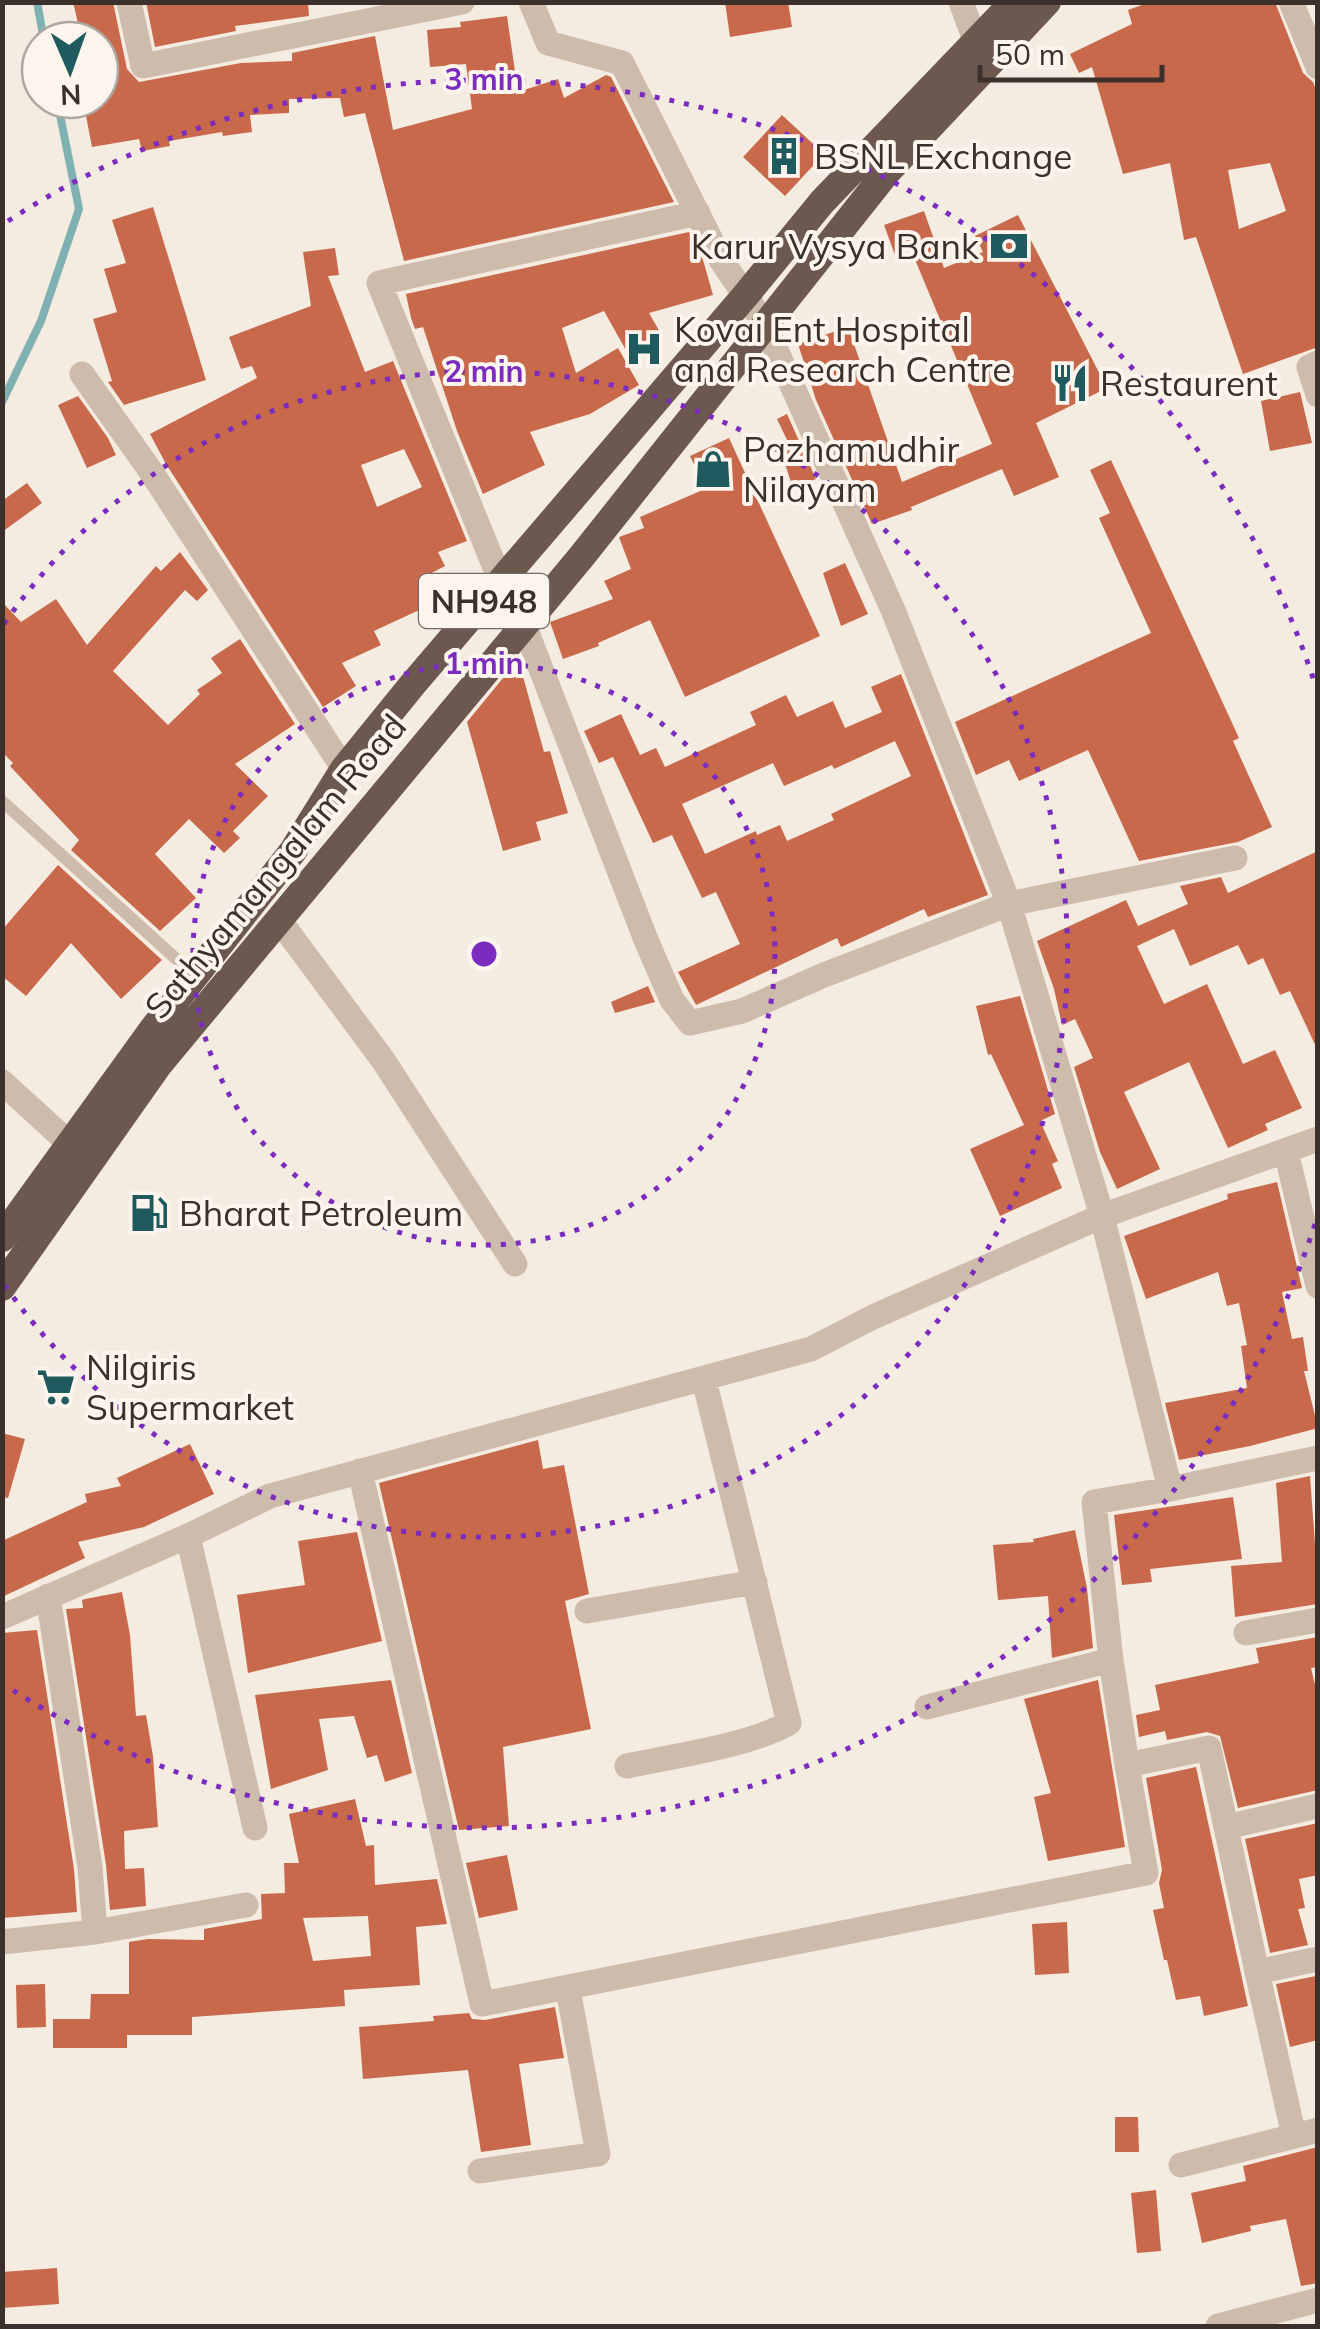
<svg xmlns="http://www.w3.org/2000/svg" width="1320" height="2329" font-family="Mulish,sans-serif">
<rect width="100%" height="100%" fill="#f4ebe1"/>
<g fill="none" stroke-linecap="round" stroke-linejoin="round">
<path stroke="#7fb0b2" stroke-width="8" d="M37 2 44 40
M2 402 41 321 79 209 57 100"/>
</g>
<path fill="#c8694b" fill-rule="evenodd" d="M73 2H113L127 69 139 82 241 63 292 61V53L375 36 393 130 472 109 466 64 430 67 427 30 461 27 460 22 507 16 518 92 558 79 564 98 606 75 611 77 674 202 404 261 365 113 344 117 340 98 289 99V113L250 115 252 132 223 136 222 132 169 141 170 146 142 151 139 139 92 147 83 100H100V40H82Z
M146 2H308L309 16 235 26 236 31 155 47Z
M725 2H788L792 27 730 37Z
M1150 2H1275L1303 73 1313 82 1318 95V347L1243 374 1196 237 1184 240 1170 163 1123 174 1092 67 1079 73 1070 54 1132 24 1128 10ZM1270 163 1286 211 1239 229 1228 170Z
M782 115 824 154 785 196 743 157Z
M153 207 206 380 124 405 108 382 112 381 93 319 117 312 104 269 126 263 112 220Z
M924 211 944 268 983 252 975 236 1018 215 1107 388 1036 423 1059 477 1014 496 1002 469 911 507 912 510 872 524 816 400 798 344 848 327 902 482 992 444 911 250 895 255 884 225Z
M689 232 703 260 713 295 649 313 661 334 627 352 604 311 562 328 576 373 618 348 639 385 590 414 530 432 545 465 483 494 457 431 423 327 415 329 411 318 406 294Z
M335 248 339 275 328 276 365 372 393 361 467 541 438 552 445 566 418 580 430 605 374 631 381 645 342 663 356 686 323 707 166 464 150 434 257 378 252 366 241 369 229 337 311 306 303 252ZM404 449 422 487 377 507 361 465Z
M1300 392 1312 443 1270 451 1261 401Z
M78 396 108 438 116 455 87 468 58 405Z
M787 414 816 479 793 488 779 446 788 442 777 419Z
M729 438 820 636 685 697 650 620 598 643 599 646 563 659 550 622 613 599 604 581 631 569 619 537 644 528 640 517 705 489 690 456Z
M1111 460 1239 738 1233 741 1272 827 1238 842 1139 861 1088 750 1019 781 1009 760 976 775 955 722 1151 633 1099 518 1110 513 1090 470Z
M27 483 42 503 2 532V501Z
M180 552 208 590 197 601 185 590 113 671 168 725 200 694 197 690 222 673 211 658 240 639 295 724 235 764 268 796 233 831 240 838 224 853 189 819 155 854 196 898 160 931 71 850 79 840 10 766 13 763 2 752V602L21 622 56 599 87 645 156 566 161 571Z
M845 563 868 614 841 626 823 573Z
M522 673 544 752 550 751 568 813 536 822 541 840 503 851 467 722 503 678Z
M901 674 988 895 928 917 924 909 841 947 837 938 696 1005 678 972 740 944 716 892 702 898 672 835 653 843 613 757 599 763 584 731 621 714 640 755 656 748 665 767 756 725 750 712 786 695 797 717 833 701 845 728 882 712 871 687ZM895 741 911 776 831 814 834 820 787 841 780 825 757 835 756 831 705 854 682 804 773 763 784 786 832 765 834 769Z
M1318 851V1051L1290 991 1280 995 1263 958 1248 965 1238 945 1190 966 1174 929 1137 946 1164 1004 1207 984 1243 1064 1275 1050 1302 1108 1265 1124 1268 1130 1228 1148 1189 1062 1124 1092 1160 1169 1117 1189 1100 1152 1074 1067 1093 1058 1075 1019 1062 1025 1054 989 1037 941 1126 900 1138 926 1188 904 1180 886 1221 877 1228 893Z
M58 865 162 960 121 999 71 943 26 996 2 976V930Z
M648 986 655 1002 615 1013 611 1002Z
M1020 996 1055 1114 1040 1121 1058 1161 1052 1164 1062 1188 1000 1216 970 1149 1024 1125 991 1054 988 1055 976 1006Z
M1277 1182 1302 1288 1282 1292 1292 1339 1303 1337 1308 1371H1304L1318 1428 1250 1446 1179 1460 1165 1403 1247 1388 1241 1346 1247 1345 1239 1303 1227 1306 1218 1272 1146 1299 1124 1236 1228 1199 1227 1194Z
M2 1433 25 1439 8 1498 2 1497Z
M538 1440 543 1469 564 1465 589 1594 565 1601 591 1729 503 1747 509 1826 459 1830 379 1483Z
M190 1444 214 1494 144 1527 78 1542 85 1558 2 1597V1541L87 1502 85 1494 121 1486 117 1478Z
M1310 1476 1315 1544 1318 1543V1604L1235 1617 1231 1566 1282 1562 1276 1483Z
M1233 1497 1242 1559 1150 1569 1152 1582 1122 1585 1114 1515Z
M1075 1530 1087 1588 1093 1648 1052 1658 1048 1596 998 1600 993 1545 1034 1542 1033 1539Z
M357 1532 382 1641 248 1673 237 1595 305 1585 298 1541Z
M122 1592 130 1635 136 1716 146 1715 153 1756 158 1827 124 1831 125 1869 144 1868 146 1906 110 1910 106 1865 66 1609 83 1608 82 1600 85 1599Z
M37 1630 74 1869 77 1912 2 1918V1633Z
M1318 1637V1667L1311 1668 1318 1697V1790L1238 1808 1220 1736 1207 1732 1167 1740 1165 1731 1139 1737 1136 1715 1160 1710 1155 1685 1259 1663 1256 1648Z
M391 1680 412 1773 385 1782 377 1755 367 1758 354 1716 319 1719 328 1770 271 1789 255 1695Z
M1098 1680 1125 1847 1048 1861 1034 1797 1051 1793 1024 1699Z
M1196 1767 1248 2006 1204 2016 1200 1996 1176 2000 1167 1960H1164L1153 1910 1164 1908 1159 1883 1162 1870 1146 1778Z
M355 1799 366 1846 374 1845 375 1885 437 1879 447 1924 416 1927 420 1985 344 1990 345 2006 192 2017V2035H127V2048H53V2019H90L91 1994H129V1942L148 1939 204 1940V1929L262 1919 261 1894 285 1893 284 1863H299L289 1814ZM368 1916 371 1956 313 1961 303 1918Z
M1318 1823V1875L1299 1879 1305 1908 1298 1909 1308 1945 1270 1953 1245 1839Z
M507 1855 518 1910 479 1918 466 1863Z
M1067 1922 1069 1973 1035 1975 1032 1924Z
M1316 1976 1318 2040 1290 2047 1276 1984Z
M45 1984 46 2027 17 2028 16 1985Z
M555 2007 564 2058 519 2064 531 2145 481 2152 468 2070 363 2079 359 2027 434 2021 433 2016 469 2013 472 2019 485 2020Z
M1115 2117H1138L1139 2152H1115Z
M1318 2147V2283L1301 2286 1286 2219 1250 2226 1251 2231 1202 2243 1191 2193 1246 2181 1243 2166Z
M1156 2190 1161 2251 1137 2253 1131 2193Z
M57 2268 59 2304 2 2308V2272Z"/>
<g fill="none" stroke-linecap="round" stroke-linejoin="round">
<path stroke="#cdbbac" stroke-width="12" d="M2 801 195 976"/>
<path stroke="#cdbbac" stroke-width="25" d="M129 2 143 66 462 2
M961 2 975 40
M1291 2 1318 67
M1318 363 1309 367 1318 395
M82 374 150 470 344 769
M501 582 379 283 698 213
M524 625 646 940 672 1000 690 1023 742 1011 824 975 1009 904 1235 858
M279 920 383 1060 515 1264
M2 1082 71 1145
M1318 1139 1102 1216 1170 1489 1094 1502 1111 1660 1127 1765 1209 1748 1257 1972 1318 1959
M1286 1151 1318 1286
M360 1471 482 2004 1146 1873 1127 1765
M1170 1489 1318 1458
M188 1536 255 1828
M587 1611 755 1582
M2 1617 188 1536 270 1496 811 1349 873 1317 1102 1216 1009 904 893 610 764 323 721 260 622 63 548 43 531 2
M1246 1633 1318 1620
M927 1707 1111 1660
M627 1766C673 1756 749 1746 789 1723L704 1380
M1226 1827 1318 1806
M95 1932 246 1905
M2 1942 95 1932 90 1867 48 1596
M1257 1972 1294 2136
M1181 2165 1318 2130
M480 2171 598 2154 568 1989
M1218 2326 1318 2300"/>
<path stroke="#6c584f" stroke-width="28" d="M2 1238 153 1029 293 851 344 769 413 684 745 296 822 202 1014 2
M2 1287 159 1064 582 556 886 173 1047 2"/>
</g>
<g fill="none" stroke="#7b2cbf" stroke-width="5" stroke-dasharray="5 10">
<circle cx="484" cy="954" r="291"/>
<path d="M4 624A583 583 0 1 1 4 1284"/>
<path d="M1315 1224A874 874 0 0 1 8 1687M8 221A874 874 0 0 1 1315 684"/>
</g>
<defs>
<g id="building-bare" transform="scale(3)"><path d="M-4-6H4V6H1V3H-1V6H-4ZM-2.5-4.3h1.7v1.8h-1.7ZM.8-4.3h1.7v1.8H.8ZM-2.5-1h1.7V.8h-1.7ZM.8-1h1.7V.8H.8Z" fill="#1f5a5e" stroke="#fbf5ee" stroke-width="2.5" paint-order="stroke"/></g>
<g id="bank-bare" transform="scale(3)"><path d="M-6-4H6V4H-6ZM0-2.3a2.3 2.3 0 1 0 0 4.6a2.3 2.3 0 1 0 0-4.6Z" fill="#1f5a5e" stroke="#fbf5ee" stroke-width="2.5" paint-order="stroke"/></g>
<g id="hospital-bare" transform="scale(3)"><path d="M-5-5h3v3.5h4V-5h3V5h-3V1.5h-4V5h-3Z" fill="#1f5a5e" stroke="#fbf5ee" stroke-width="2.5" paint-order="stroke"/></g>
<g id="restaurant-bare" transform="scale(3)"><path d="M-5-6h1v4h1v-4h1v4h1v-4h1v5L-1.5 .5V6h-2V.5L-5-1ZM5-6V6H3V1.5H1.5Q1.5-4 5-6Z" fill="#1f5a5e" stroke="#fbf5ee" stroke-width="2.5" paint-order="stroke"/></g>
<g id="shop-bare" transform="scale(3)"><path d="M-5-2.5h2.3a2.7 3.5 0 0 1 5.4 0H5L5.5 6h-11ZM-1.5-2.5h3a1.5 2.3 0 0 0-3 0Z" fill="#1f5a5e" stroke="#fbf5ee" stroke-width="2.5" paint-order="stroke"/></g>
<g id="fuel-bare" transform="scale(3)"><path d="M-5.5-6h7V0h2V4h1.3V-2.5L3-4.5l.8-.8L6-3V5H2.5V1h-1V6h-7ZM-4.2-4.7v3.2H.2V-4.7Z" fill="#1f5a5e" stroke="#fbf5ee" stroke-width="2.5" paint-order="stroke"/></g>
<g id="supermarket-bare" transform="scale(3)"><path d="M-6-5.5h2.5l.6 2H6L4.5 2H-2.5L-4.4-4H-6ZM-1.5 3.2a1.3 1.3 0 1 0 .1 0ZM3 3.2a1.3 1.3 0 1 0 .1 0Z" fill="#1f5a5e" stroke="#fbf5ee" stroke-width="2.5" paint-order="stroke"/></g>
</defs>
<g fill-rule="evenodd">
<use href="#building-bare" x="784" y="156"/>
<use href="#bank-bare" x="1009" y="246"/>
<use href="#hospital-bare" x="644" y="349"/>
<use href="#restaurant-bare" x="1070" y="383"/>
<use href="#shop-bare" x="713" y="469"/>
<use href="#fuel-bare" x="149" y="1213"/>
<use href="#supermarket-bare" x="56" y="1387"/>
</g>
<g text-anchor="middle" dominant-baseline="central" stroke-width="8" stroke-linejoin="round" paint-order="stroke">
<rect fill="#fbf5ee" stroke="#756b66" stroke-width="2.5" x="419" y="574" width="130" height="54" rx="8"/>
<g font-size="32" font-weight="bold" fill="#3b302b">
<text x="484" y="601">NH948</text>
</g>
<g font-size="35" fill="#3b302b" stroke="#fbf5ee" text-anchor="start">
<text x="814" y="156">BSNL Exchange</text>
<text x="979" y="246" text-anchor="end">Karur Vysya Bank</text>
<text x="674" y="329">Kovai Ent Hospital<tspan x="674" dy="40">and Research Centre</tspan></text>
<text x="1100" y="383">Restaurent</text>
<text x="743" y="449">Pazhamudhir<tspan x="743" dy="40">Nilayam</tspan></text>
<text x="179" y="1213">Bharat Petroleum</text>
<text x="86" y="1367">Nilgiris<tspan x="86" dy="40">Supermarket</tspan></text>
</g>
<g font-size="35" fill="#3b302b" stroke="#fbf5ee">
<text transform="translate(275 866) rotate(-50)">Sathyamangalam Road</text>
</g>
</g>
<circle cx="484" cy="954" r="15" fill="#7b2cbf" stroke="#fbf5ee" stroke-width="5"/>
<g font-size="30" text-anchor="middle" font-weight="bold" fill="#7b2cbf" stroke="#fbf5ee" stroke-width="8" stroke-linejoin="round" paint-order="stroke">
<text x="484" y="90">3 min</text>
<text x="484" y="382">2 min</text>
<text x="484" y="674">1 min</text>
</g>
<rect width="1320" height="2329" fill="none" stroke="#3b302b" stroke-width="10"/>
<g transform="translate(70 70) rotate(178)"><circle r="48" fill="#fbf5ee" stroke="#aea6a0" stroke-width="2.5"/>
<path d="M0-8L18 38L0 25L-18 38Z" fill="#1f5a5e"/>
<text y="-15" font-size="28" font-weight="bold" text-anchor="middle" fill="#3b302b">N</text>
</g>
<path d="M980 65v15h182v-15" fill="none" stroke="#3b302b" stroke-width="5"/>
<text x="995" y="65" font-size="30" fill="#3b302b" stroke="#fbf5ee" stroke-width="8" paint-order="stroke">50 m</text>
</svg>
